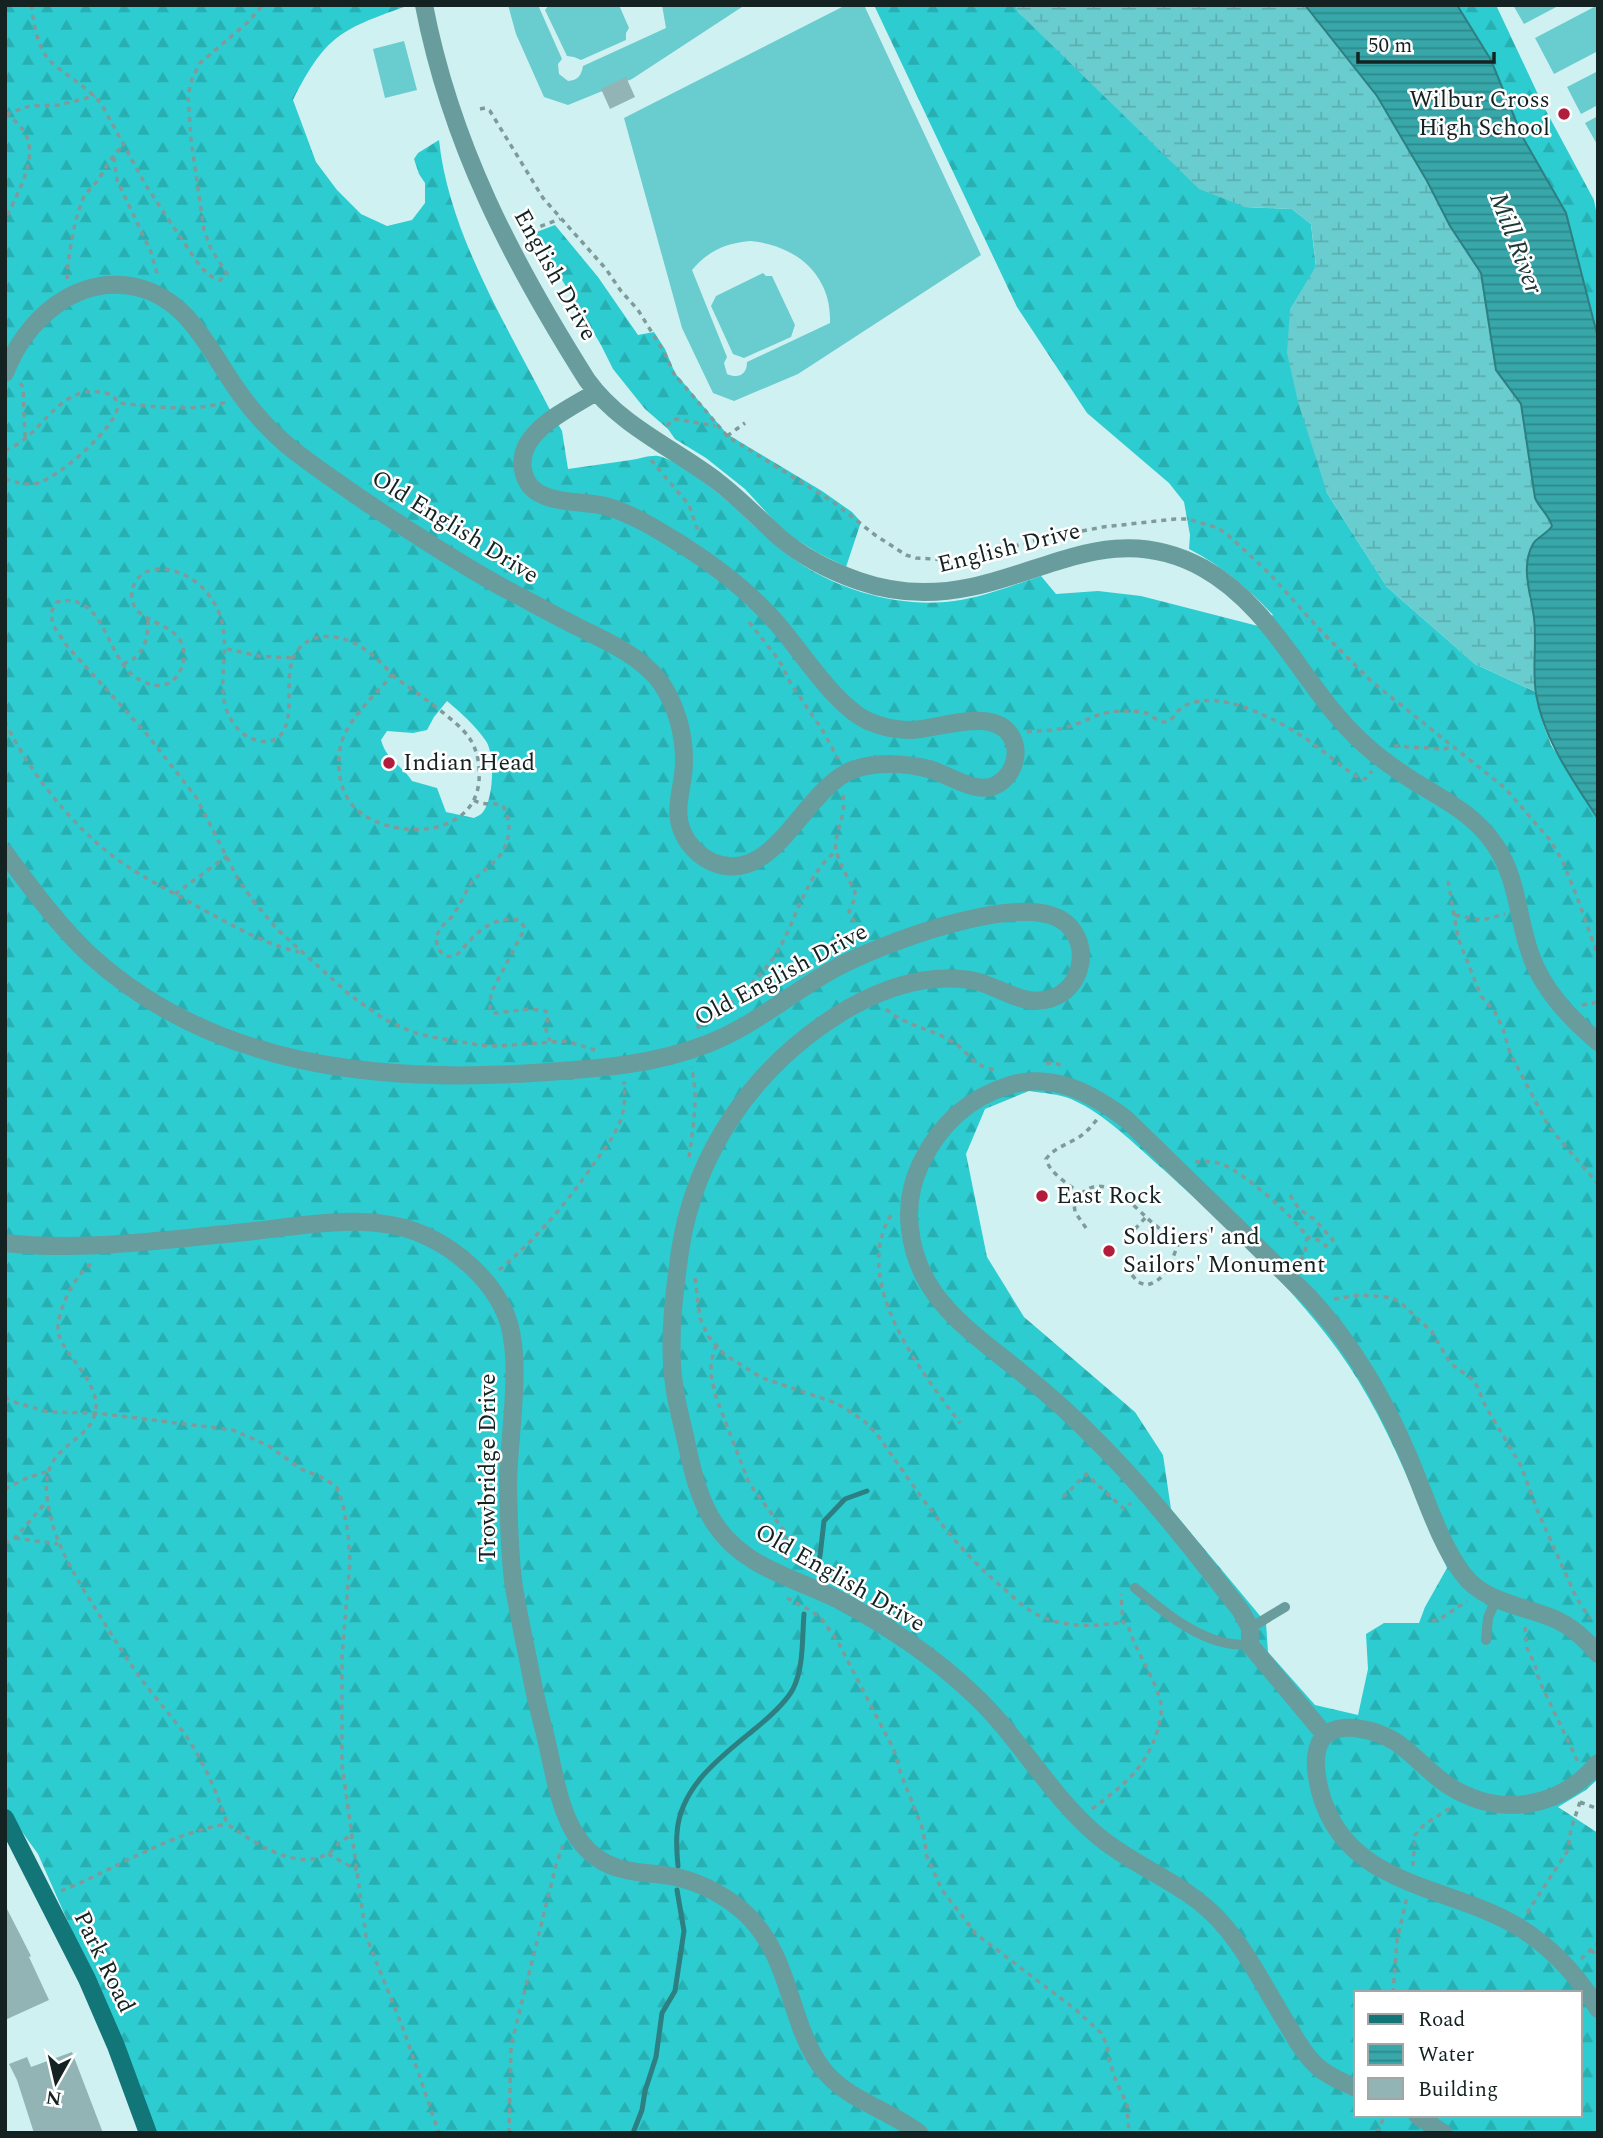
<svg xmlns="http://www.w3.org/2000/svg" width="1603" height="2138" font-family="Spectral,serif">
<defs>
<pattern id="forest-firs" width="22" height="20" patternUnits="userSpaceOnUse" patternTransform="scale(1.75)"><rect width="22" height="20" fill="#2dccd0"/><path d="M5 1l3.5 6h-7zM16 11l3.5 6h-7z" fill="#27afb2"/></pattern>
<pattern id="wetland-marsh" width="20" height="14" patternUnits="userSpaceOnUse" patternTransform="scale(1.75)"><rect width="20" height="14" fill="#69ccce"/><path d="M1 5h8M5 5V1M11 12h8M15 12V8" fill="none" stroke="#5aafb1"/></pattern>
<pattern id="water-rules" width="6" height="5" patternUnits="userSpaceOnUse" patternTransform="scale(1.75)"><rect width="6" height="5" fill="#37a7aa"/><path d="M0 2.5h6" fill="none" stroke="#2d888a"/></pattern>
</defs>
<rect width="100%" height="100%" fill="#cff1f2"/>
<path fill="url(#forest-firs)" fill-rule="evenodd" d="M5 5H404V7C339 30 325 37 293 100L316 162 337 190 361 214 387 226 412 220 425 203V183L419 174 414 159 418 153 439 140C449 234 506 324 549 408L562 431 568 469C589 466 610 463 631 460 639 459 650 455 658 456 675 458 719 493 733 506 755 526 776 548 801 564 844 592 903 608 954 601 984 597 1013 585 1041 576L1056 594 1098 591 1141 596 1258 626 1273 615C1248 588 1222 566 1189 549L1190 535 1184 502 1169 483 1087 413 1017 307 874 5H1015L1019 13 1245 207 1292 209 1311 224 1316 267 1290 310 1327 493 1387 587 1475 664 1536 692 1542 721 1551 745 1598 819V1779L1586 1790 1558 1807 1598 1833V2133H155L102 1999 38 1854 5 1808ZM447 701C461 713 475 725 486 741 495 755 494 798 483 812 481 815 477 816 474 818L446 812 437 788 412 781C400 763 387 761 381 740L387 731 413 733 427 730 434 717ZM1029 1091C1043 1093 1059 1094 1071 1099 1107 1115 1135 1145 1164 1170 1234 1234 1308 1299 1358 1380 1395 1440 1418 1505 1447 1568L1425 1607 1419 1623H1384L1366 1634 1368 1669 1358 1715 1315 1705 1268 1652 1266 1623 1171 1509 1163 1455 1135 1412 1024 1317 987 1257 966 1154 985 1109ZM1356 1993H1580V2115H1356Z
M1457 5H1496L1544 107 1594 200 1598 221V338L1584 288 1491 60Z
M555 225 598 277 638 335 654 332 665 349 675 373 727 434 822 491 852 512 861 522 846 567 818 553 794 538 777 524 745 489 706 458 675 439 668 429 645 409 613 369 601 345 534 233Z"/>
<path fill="url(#wetland-marsh)" d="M1015 5H1305L1377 96 1427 181 1450 226 1481 273 1496 370 1521 404 1535 498C1541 510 1549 514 1552 526L1547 533 1534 542 1529 597 1534 618 1536 692 1475 664 1387 587 1327 493 1298 402 1287 353 1290 310 1316 266 1311 224 1292 209 1245 207 1199 189 1019 13Z"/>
<path fill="#69ccce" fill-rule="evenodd" d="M508 5H538L562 59 558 64 559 74 568 81C578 80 581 76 583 66L666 28 662 5H745L632 79 568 105 544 97 516 34Z
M549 5H619L629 28 626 33V40L581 60 574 57 567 56 545 10Z
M846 5H864L981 255 798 374 734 401 713 393 682 328 624 118ZM750 241C796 245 832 275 830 323L747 362C747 375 738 379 727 374L724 363 727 357 692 270C708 251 726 243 750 241Z
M1513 5H1560L1524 24Z
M1596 6 1598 9V51L1554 74 1535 38Z
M404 41 417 90 385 98 373 49Z
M1598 71V105L1581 114 1567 87Z
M1598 116V146L1585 123Z
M763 273 766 276H772L795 325 791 337 744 358 733 354 711 306 716 296Z"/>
<path fill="url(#water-rules)" stroke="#2d7f81" stroke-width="2" d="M1305 5H1457L1491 60 1522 136 1566 213 1598 338V819C1573 780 1544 741 1536 694 1532 669 1537 643 1534 618 1531 594 1520 567 1533 544 1537 537 1547 534 1552 526 1549 515 1540 509 1535 498L1521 404 1496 370 1481 273 1450 226 1427 181 1377 96Z"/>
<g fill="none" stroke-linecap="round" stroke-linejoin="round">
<path stroke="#2d7f81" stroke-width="5" d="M815 1572 820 1556 824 1521 845 1499 867 1491
M678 1866C677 1855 676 1844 677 1833 680 1786 722 1756 756 1728 767 1719 786 1702 793 1689 804 1667 802 1638 804 1614
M633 2133 642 2110 645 2091 656 2057 662 2013 675 1991 684 1931 677 1890"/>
</g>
<path fill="#93b4b5" d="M626 77 635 97 610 109 601 89Z
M5 1905 31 1956 29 1957 49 2000 5 2020Z
M72 2052 103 2133H34L17 2080 9 2064 27 2057 31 2067Z"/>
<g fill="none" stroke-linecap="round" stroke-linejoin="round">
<path stroke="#809a9a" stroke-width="3.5" stroke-dasharray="5 5" stroke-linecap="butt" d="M31 5C34 24 37 48 51 62 68 77 88 87 102 105L145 184 195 259C202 268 208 277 220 280L227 274 211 249 204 230 191 140 188 95 192 79 200 63 248 22 263 5
M480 109 485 108 490 111 543 198 606 269 621 291 638 310 664 352 674 374 727 436 833 502 875 535 906 555 916 558 949 560 979 556 1040 539 1103 527 1175 519H1188L1218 528 1229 536 1269 573 1320 630 1371 681 1505 788 1550 840 1562 860 1577 897 1598 956
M5 114C51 140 21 185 5 220
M6 114 30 106 59 105 95 96
M114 157 117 180 151 252 158 277
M531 230 560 219
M67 279C67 262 76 206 86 194 90 188 96 184 100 177 107 165 112 156 123 146
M20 383 23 387 25 437
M667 426 672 420 676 419 715 426
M727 436 745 423
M5 450C41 439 56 386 100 392 108 393 114 395 118 403 153 406 191 413 226 402
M651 460 689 505 699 534
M5 479C17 482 26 486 38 483 59 477 120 425 118 403
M749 622 779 660 791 684 823 731 838 759
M227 649 259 656 294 658
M123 664C145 656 148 639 148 618
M392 675C413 691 458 720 470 739 478 751 480 767 479 781 474 839 390 841 355 808 338 791 335 760 343 738 353 714 376 694 392 675 383 664 373 654 361 647 334 630 297 631 290 669 287 689 293 714 283 732 278 740 269 743 260 741 249 739 240 733 234 724 206 687 244 636 207 593 201 585 192 578 182 574 172 569 157 567 146 572 135 577 129 591 133 603 139 622 172 623 181 642 184 648 185 657 183 663 176 689 154 691 134 676 106 656 104 590 57 602L51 612 53 625 67 646 145 732 196 797 238 879 254 902 278 930 350 995 384 1019 412 1032 432 1037 479 1045 498 1046 566 1041 595 1050
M5 722C29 772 77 833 124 864 149 881 176 894 202 909 234 926 264 944 299 952
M1027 732C1039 730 1052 731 1064 728 1088 722 1098 710 1125 711 1132 711 1140 711 1146 713 1152 715 1159 723 1165 722 1172 722 1176 712 1181 708 1186 704 1194 702 1201 701 1233 696 1284 723 1309 741 1327 753 1342 768 1361 779H1365L1372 771
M1394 746 1444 749 1454 746
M843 795C847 817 833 835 836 850 839 864 849 879 855 892V898L849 912 863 938
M474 800C484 807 493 801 503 806 513 823 510 846 496 860 488 868 479 874 472 882 464 894 459 908 450 919 446 923 441 926 439 931 432 941 440 960 454 956 459 954 462 949 466 945 479 929 499 914 521 921L524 927 523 932 491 993 490 1009 493 1013H496L529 1009 546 1011 548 1017 546 1030 550 1041
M1448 881 1458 938 1481 996 1495 1012 1503 1029 1510 1053 1549 1127 1598 1184
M175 894 227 856
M1455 915 1482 920 1505 914
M1582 1005 1598 1002
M886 1009C905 1026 930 1028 951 1041 971 1052 969 1066 997 1070
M697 1028C727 1007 760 981 779 949 797 917 806 875 836 851
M1046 1063H1053L1066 1066
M689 1157C693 1129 699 1095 691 1067
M1195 1162C1205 1161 1213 1161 1222 1164 1244 1173 1295 1217 1307 1237L1305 1252 1298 1265
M1081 1194C1070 1185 1050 1174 1046 1159 1053 1149 1065 1145 1076 1139 1085 1134 1092 1126 1098 1118
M1290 1195 1299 1209 1314 1219 1333 1240 1326 1246 1318 1240 1307 1237
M891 1215C850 1282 921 1371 960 1423
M1086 1228 1075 1212 1074 1203C1098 1166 1127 1199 1147 1218 1157 1227 1167 1235 1179 1242L1188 1240 1215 1228
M1135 1229 1146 1217
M91 1264C79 1273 69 1289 64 1303 61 1311 58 1320 58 1329 58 1349 94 1376 96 1403 98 1445 40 1439 47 1496 51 1536 71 1570 92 1603 108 1629 123 1654 141 1679 155 1697 170 1715 184 1733 204 1762 217 1792 227 1824 252 1841 295 1872 327 1854 332 1852 335 1846 339 1843 343 1840 348 1837 353 1834
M499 1270C536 1239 565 1205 593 1165 603 1151 615 1136 621 1119 625 1107 625 1094 624 1081
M1132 1275 1138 1282 1146 1285C1167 1281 1172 1259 1179 1242
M695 1278 700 1318 708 1336 724 1354 760 1377 836 1403 863 1420 876 1433C915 1487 949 1543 1001 1586 1011 1595 1022 1606 1034 1613 1061 1628 1094 1627 1123 1622
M1334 1299 1359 1295 1386 1297 1399 1301 1432 1332 1450 1363 1472 1379 1476 1384 1485 1405 1521 1466 1538 1512 1576 1597 1590 1619
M716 1345 711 1362V1376L717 1400 749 1483 785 1532 788 1544 786 1560
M5 1397 17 1403 49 1412 96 1413 233 1430 269 1446 301 1469 326 1479 337 1488 343 1504 348 1534 350 1561 342 1656V1765L366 1936 404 2031 439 2133
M5 1489 27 1478 48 1471
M1063 1497 1086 1474 1124 1509 1131 1503
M15 1538 58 1544
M5 1544 15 1538 47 1501
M787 1598 808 1609 821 1618 838 1642 894 1750 901 1774 923 1830 927 1857 942 1890 976 1934 1075 2009 1101 2033 1107 2045 1109 2060 1116 2081 1127 2104 1129 2133
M1432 1621 1440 1619 1467 1601
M1525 1627 1527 1648 1535 1665 1539 1680 1578 1762
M1580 1802 1598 1809
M1092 1809C1123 1785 1144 1771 1157 1732 1160 1722 1163 1710 1160 1700 1153 1674 1135 1651 1128 1625L1123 1622 1121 1594
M328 1854 357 1870
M1413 1866 1415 1835 1425 1824 1453 1806
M61 1891C116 1869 167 1834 227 1824
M1527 1913 1568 1850 1571 1829 1580 1802
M1591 1950 1598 1957
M1581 1959 1598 1943
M1393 1993 1397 1940 1407 1897
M509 2133 511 2046 556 1865 563 1845
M1377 2133 1385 2115"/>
<path stroke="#689c9d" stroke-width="10" d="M1135 1588C1159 1608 1187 1632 1218 1641 1228 1644 1239 1645 1250 1645
M1250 1628 1285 1607
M1486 1640 1488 1618 1496 1599"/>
<path stroke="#689c9d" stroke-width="18" d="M424 5C451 145 512 261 587 380 621 427 674 448 718 482 739 498 758 518 778 536 801 556 830 571 859 581 896 594 933 595 971 587 1052 570 1118 521 1203 568 1275 608 1304 690 1364 744 1379 758 1395 769 1412 780 1442 799 1475 814 1495 845 1518 879 1517 916 1530 953 1542 989 1569 1017 1598 1042
M5 373C25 321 75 274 136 287 189 299 209 350 238 391 252 411 269 430 288 446 313 466 340 484 366 502 411 532 455 561 502 587 527 600 552 614 578 627 606 641 637 654 658 679 675 701 684 732 684 759 685 790 668 812 688 842 694 850 703 858 712 862 775 889 803 787 855 769 878 762 906 763 929 769 954 776 985 803 1007 776 1014 768 1017 756 1015 746 1004 701 939 730 910 730 895 730 882 727 868 721 834 705 801 650 774 620 748 591 717 567 684 546 660 531 635 515 608 507 587 501 564 504 545 496 534 492 527 485 524 474 512 433 568 410 596 392
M5 853C32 889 58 925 90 955 212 1066 376 1083 533 1073 593 1069 651 1066 707 1044 754 1026 791 993 834 969 878 945 1013 893 1060 919 1093 938 1085 990 1049 999 1024 1006 1002 989 979 982 965 978 950 978 935 979 901 982 868 996 839 1014 754 1067 695 1152 680 1251 674 1294 668 1341 674 1384 676 1403 682 1422 686 1441 692 1470 699 1500 715 1524 744 1568 795 1578 839 1600 886 1625 933 1656 972 1693 1019 1736 1049 1795 1098 1836 1136 1868 1185 1883 1219 1920 1246 1949 1263 1985 1284 2019 1294 2035 1303 2054 1318 2067 1329 2077 1343 2082 1356 2088
M5 1243C81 1252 171 1239 246 1232 303 1226 370 1211 424 1235 458 1250 492 1280 506 1315 524 1359 508 1437 508 1486 509 1519 509 1554 514 1587 519 1618 526 1648 532 1679 536 1702 543 1724 548 1747 559 1796 567 1858 626 1870 643 1874 662 1873 680 1878 704 1884 729 1898 747 1915 792 1959 788 2022 822 2068 846 2100 888 2109 919 2133
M1325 1735 1250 1645V1628L1241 1611C1198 1556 1154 1499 1105 1449 1079 1422 1052 1397 1023 1374 972 1332 918 1300 910 1229 907 1205 911 1184 921 1163 940 1124 968 1098 1010 1085 1053 1072 1093 1094 1126 1119L1308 1296C1349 1340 1383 1397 1407 1453 1423 1489 1439 1543 1463 1574 1483 1601 1518 1605 1547 1616 1568 1623 1584 1637 1598 1654
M1598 1763C1559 1809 1500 1818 1449 1786 1430 1774 1415 1755 1396 1742 1378 1731 1338 1718 1322 1739 1312 1754 1316 1775 1320 1791 1345 1887 1446 1884 1517 1926 1550 1946 1578 1976 1598 2009
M1417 2115 1443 2133"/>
<path stroke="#127679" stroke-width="18" d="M5 1818 87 1979 116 2046 148 2133"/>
</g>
<g fill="#b11d3a" stroke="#fff" stroke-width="2.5">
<circle cx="1564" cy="114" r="7"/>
<circle cx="389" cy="763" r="7"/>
<circle cx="1042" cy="1196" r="7"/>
<circle cx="1109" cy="1251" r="7"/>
</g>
<g text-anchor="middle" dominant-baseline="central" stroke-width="5" stroke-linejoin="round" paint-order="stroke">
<g font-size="24" fill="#152222" stroke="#fff" text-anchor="start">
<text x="1550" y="100" text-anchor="end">Wilbur Cross<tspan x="1550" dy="28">High School</tspan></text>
<text x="403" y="763">Indian Head</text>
<text x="1056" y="1196">East Rock</text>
<text x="1123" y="1237">Soldiers' and<tspan x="1123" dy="28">Sailors' Monument</tspan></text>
</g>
<g font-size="24" fill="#152222" stroke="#fff">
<text transform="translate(555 275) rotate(61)">English Drive</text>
<text transform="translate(455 527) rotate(32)">Old English Drive</text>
<text transform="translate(1009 548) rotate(-14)">English Drive</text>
<text transform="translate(781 975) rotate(-28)">Old English Drive</text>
<text transform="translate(488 1468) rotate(-90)">Trowbridge Drive</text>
<text transform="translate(840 1578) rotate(30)">Old English Drive</text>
<text transform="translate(104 1962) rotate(64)">Park Road</text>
</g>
<g font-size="26" font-style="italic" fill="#1e3737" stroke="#fff">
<text transform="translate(1516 243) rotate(69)">Mill River</text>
</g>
</g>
<rect width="1603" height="2138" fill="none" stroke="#152222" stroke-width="14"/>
<rect x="1354" y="1991" width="228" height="126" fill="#ffffff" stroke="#a1a7a7" stroke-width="2"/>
<rect x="1368" y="2014" width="35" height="10" fill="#127679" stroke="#a1a7a7" stroke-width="2"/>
<text x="1418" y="2026" font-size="21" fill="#152222">Road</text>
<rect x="1368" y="2044" width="35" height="21" fill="url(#water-rules)" stroke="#a1a7a7" stroke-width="2"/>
<text x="1418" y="2061" font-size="21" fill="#152222">Water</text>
<rect x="1368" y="2078" width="35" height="21" fill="#93b4b5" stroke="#a1a7a7" stroke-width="2"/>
<text x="1418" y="2096" font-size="21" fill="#152222">Building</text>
<g transform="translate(56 2082) rotate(188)" stroke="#ffffff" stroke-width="5" paint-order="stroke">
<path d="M0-5L12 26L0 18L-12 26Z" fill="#152222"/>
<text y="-10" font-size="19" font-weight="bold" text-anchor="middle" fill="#152222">N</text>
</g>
<path d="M1358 52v10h136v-10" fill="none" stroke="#152222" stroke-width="3.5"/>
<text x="1368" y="52" font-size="21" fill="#152222" stroke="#ffffff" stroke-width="5" paint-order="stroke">50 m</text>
</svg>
